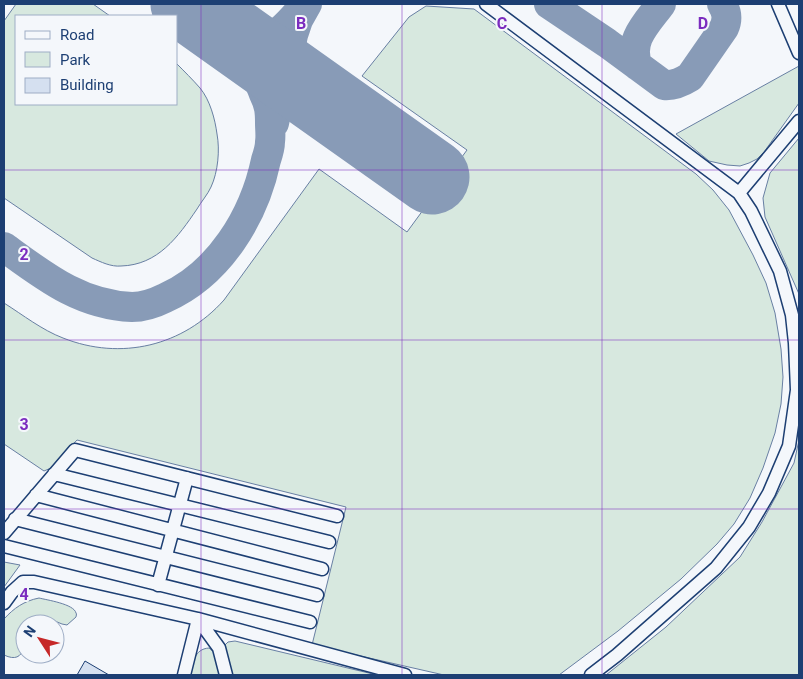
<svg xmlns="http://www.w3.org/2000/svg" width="803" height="679" font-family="Roboto,sans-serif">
<rect width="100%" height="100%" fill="#f4f7fb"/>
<path fill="#d7e8df" stroke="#687fa3" d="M16 4H93L110 16H16V104H176V63C184 71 193 80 200 88 210 100 215 119 217 134 220 150 218 172 211 187 208 194 201 202 197 209 178 237 158 265 121 266 111 267 101 262 92 258L4 198V21Z
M426 6 474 9 696 174 713 190 729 210 753 255 766 283 775 313 781 349 783 377 781 404 775 433 763 468 750 498 734 524 717 544 681 579 618 631 559 675H444L312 645 346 507 77 440 51 468 44 471 4 444V303C23 315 42 330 63 338 121 361 183 346 224 300L319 169 407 232 467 150 362 76 409 17Z
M799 66V103L764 152 757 159 749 163 740 166 727 165 709 161 676 134Z
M799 138V294L765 217 763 198 770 173Z
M799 440V675H606L666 627 740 557 762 522 794 463Z
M4 562 20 565 4 587Z
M39 598C47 600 74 604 76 613 77 614 76 616 76 617L67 625 62 624 45 617H42L37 624H25C25 639 27 666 4 655V619C14 608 24 601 39 598Z
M235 641 377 675H230L224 646 228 642Z
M209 648 214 652 223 675H190C193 663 194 649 209 648Z"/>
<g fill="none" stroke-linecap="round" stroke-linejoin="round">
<path stroke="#889bb7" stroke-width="30" d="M549 4 607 43 664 85C674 86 682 82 690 77L724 28C728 19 727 12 722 4
M238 39C243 40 249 41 255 41 275 40 289 23 301 9
M638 66C627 41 647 23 661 4
M274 123 293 35 298 20 307 4
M4 247C44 276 80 305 132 307 143 307 155 303 165 298 219 274 254 217 266 160 268 154 270 148 270 142 271 136 270 129 270 123 270 118 270 113 269 108 268 103 266 98 264 94 257 75 247 57 238 39"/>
<path stroke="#889bb7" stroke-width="75" d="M188 4 432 177"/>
</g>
<path fill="#d5e0f0" stroke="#1d3f73" d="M85 661 109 675H77Z"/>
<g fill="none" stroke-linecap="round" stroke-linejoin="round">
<g stroke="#1d3f73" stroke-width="15">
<path id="minor" d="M486 4 739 193 751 211 780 271 792 315 795 343 797 390 789 446 769 493 749 527 716 568 617 655 591 675
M778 4 799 53
M739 193 799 121
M54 474 329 542
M36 495 322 569
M15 519 317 595
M4 533 75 450 337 516
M4 546 310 622
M158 585 187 478
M4 603 12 592 23 582H34L198 619 405 675
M198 619 219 648 226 675
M184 675 198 619"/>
</g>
<use href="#minor" stroke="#f4f7fb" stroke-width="12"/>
</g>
<path fill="none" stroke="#7b2cbf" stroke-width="1" stroke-opacity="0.55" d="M201 4V675M402 4V675M602 4V675M4 170H799M4 340H799M4 509H799"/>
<g font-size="16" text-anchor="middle" font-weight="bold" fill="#7b2cbf" stroke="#f4f7fb" stroke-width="4" stroke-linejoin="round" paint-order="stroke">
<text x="301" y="29">B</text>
<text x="502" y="29">C</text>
<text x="703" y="29">D</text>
<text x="24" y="260">2</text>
<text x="24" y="430">3</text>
<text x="24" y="600">4</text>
</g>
<rect width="803" height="679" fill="none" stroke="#1d3f73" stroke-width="10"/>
<rect x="15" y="15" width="162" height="90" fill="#f4f7fb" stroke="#9eadc5"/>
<rect x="25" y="31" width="25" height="8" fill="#f4f7fb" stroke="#9eadc5"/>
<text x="60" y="40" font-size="15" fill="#1d3f73">Road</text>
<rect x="25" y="52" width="25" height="15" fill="#d7e8df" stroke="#9eadc5"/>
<text x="60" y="65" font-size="15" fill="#1d3f73">Park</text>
<rect x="25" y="78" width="25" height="15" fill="#d5e0f0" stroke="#9eadc5"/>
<text x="60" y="90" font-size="15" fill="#1d3f73">Building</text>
<g transform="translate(40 639) rotate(306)"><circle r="24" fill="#f4f7fb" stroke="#9eadc5"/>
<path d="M0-4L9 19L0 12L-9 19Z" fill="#c62828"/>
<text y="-8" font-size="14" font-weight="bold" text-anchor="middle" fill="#1d3f73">N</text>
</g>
</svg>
